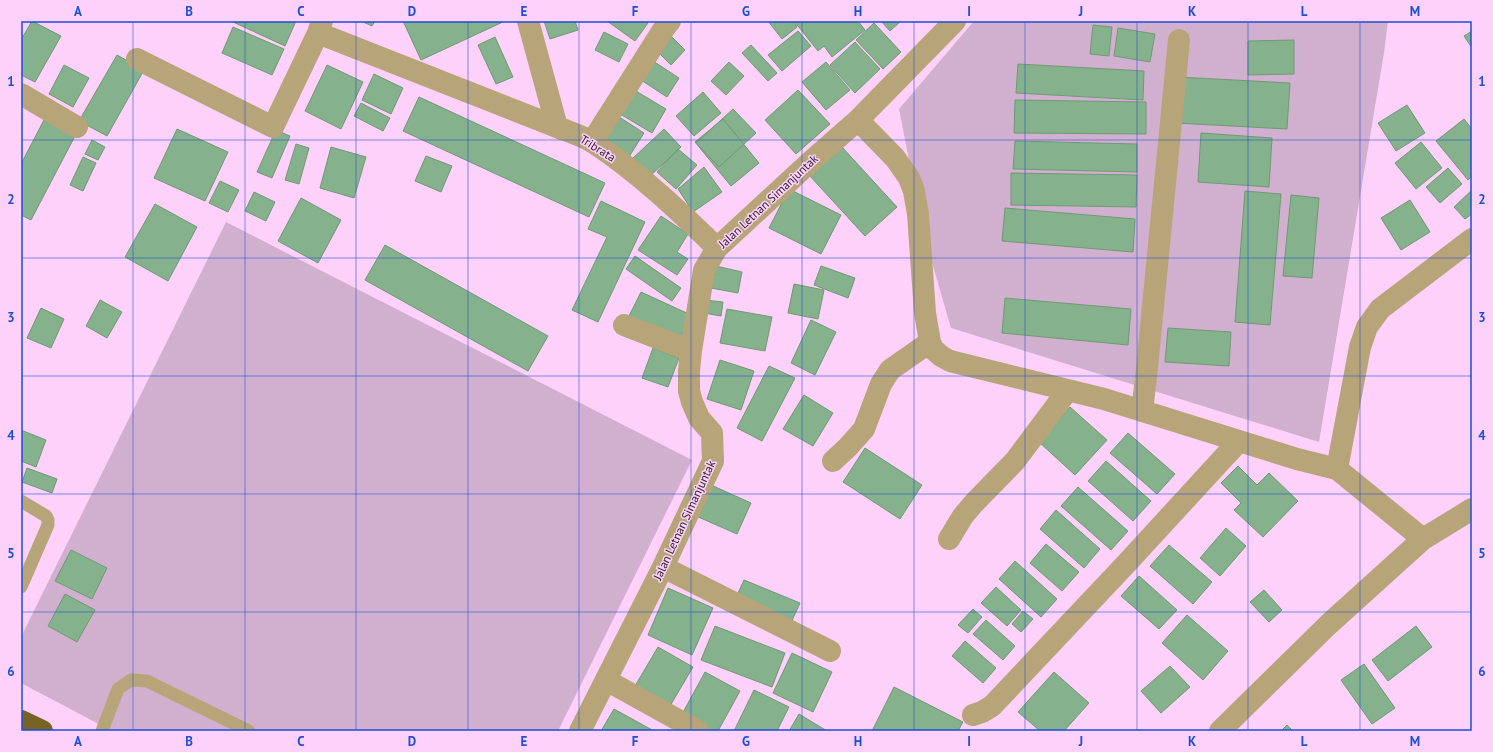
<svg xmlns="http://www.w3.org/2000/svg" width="1493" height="752" font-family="'PT Sans',sans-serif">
<rect width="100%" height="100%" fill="#fdd1f9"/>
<path fill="#d1b0cf" d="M974 21H1388L1384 53 1319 442 951 328 923 231 899 109Z
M226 222 692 460 558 731H112L21 683V637Z"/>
<path fill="#85b18c" stroke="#6f9975" d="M32 21 61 36 35 82 21 75V40Z
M231 21H296L285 46Z
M361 21H375L372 26Z
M403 21H505L421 60Z
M544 21H575L578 30 550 39Z
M607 21H644L648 23 635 41Z
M768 21H793L797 27 782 39Z
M794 21H858L865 30 832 57 824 46 818 51Z
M881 21H901L890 31Z
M874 23 901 52 883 69 856 40Z
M1093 25 1112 27 1109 56 1090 54Z
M233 27 284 49 272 75 222 53Z
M1118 28 1155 34 1150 62 1114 56Z
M798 31 811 46 782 71 768 55Z
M1472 31V48L1464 36Z
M604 32 628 44 619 62 595 50Z
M671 36 685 50 671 65 656 50Z
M495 37 513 77 496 84 478 45Z
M1294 40V74L1248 75V41Z
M855 42 880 69 855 93 830 65Z
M751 45 777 73 768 81 742 53Z
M117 55 144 70 107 136 79 121Z
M653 61 679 78 667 97 641 80Z
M729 62 744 76 726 95 711 81Z
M826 62 850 90 826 110 802 82Z
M1018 64 1144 71 1143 100 1016 93Z
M64 65 89 78 73 107 49 94Z
M327 65 363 82 341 129 305 111Z
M374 74 403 88 391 114 362 100Z
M1178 77 1290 83 1287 129 1176 123Z
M629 87 666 109 652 133 615 111Z
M798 90 830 124 796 154 765 120Z
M703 92 721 113 694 136 676 116Z
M419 97 605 183 589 217 403 131Z
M1015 100 1146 102V134L1014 133Z
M361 103 390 118 383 131 354 116Z
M1407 105 1425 133 1396 151 1378 123Z
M733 109 756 133 719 167 696 143Z
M613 113 644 133 627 160 596 139Z
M723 119 759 163 731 186 695 142Z
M1464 119 1472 129V176L1468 180 1436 141Z
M44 120 75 136 31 220 21 215V164Z
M177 129 228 152 205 201 154 178Z
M664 129 681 147 648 178 631 160Z
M276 130 290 136 272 178 257 172Z
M1201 133 1272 138 1269 187 1198 182Z
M92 140 105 147 98 160 85 154Z
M1015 141 1137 144V172L1013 169Z
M1421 142 1442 168 1416 189 1395 163Z
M296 144 309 148 299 184 285 180Z
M841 146 897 207 865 236 809 175Z
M331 147 366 157 354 198 320 188Z
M678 149 697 165 676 189 657 172Z
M426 156 452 166 441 192 415 181Z
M83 157 96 163 83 191 70 185Z
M704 167 722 192 693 212 678 189Z
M1448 168 1462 184 1440 203 1426 187Z
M1011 173 1137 175 1136 207 1011 205Z
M220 181 239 190 228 212 209 203Z
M789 189 841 215 821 254 769 228Z
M1472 190V214L1465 219 1454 207Z
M1245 191 1281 194 1270 325 1235 322Z
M254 192 275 202 266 221 245 211Z
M1291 195 1319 198 1312 278 1283 276Z
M301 198 341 220 318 263 278 241Z
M1410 200 1430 232 1401 250 1381 218Z
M601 201 645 222 598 322 572 310 607 237 588 229Z
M155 204 197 227 168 281 125 257Z
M1005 208 1135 219 1133 252 1002 241Z
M661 216 688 234 677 252 688 259 677 275 638 250Z
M385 245 548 336 528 371 365 280Z
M635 256 681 288 672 301 626 269Z
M716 266 742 272 738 293 711 288Z
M821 266 855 278 848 298 814 285Z
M794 284 824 290 818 319 788 313Z
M641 292 691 315 679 342 628 318Z
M1005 298 1131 309 1128 345 1002 333Z
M100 300 122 312 107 338 86 326Z
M705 300 723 302 721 316 704 313Z
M41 308 64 319 51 348 27 338Z
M727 309 772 317 765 351 720 343Z
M811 320 836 332 815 375 791 363Z
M1168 328 1231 332 1229 366 1165 362Z
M653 348 679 358 668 387 642 378Z
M720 360 754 371 741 410 707 399Z
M769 366 795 378 762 441 737 428Z
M804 395 833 413 813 446 783 429Z
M1070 407 1107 440 1075 475 1039 442Z
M21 430 46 440 36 467 21 461Z
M1128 433 1175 474 1157 494 1110 453Z
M865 448 922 485 900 519 843 482Z
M1106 461 1151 501 1133 521 1088 481Z
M1238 466 1257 485 1269 473 1298 501 1263 537 1234 510 1241 503 1221 483Z
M27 468 57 479 52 493 22 482Z
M711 485 751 503 737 534 696 516Z
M1078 487 1128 531 1111 550 1061 506Z
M1056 510 1100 549 1084 568 1040 529Z
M1226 528 1246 546 1220 576 1200 558Z
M1046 544 1079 572 1062 591 1030 563Z
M1169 545 1212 582 1193 604 1150 566Z
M71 550 107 568 92 599 55 581Z
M1015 561 1057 599 1041 617 999 579Z
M1139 576 1177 610 1159 629 1121 596Z
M744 580 800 603 790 625 734 602Z
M996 587 1021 610 1007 626 981 603Z
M668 588 713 608 692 655 648 635Z
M1264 590 1282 610 1269 622 1250 602Z
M65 594 95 610 77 642 48 626Z
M973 609 982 617 968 633 958 625Z
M1023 611 1033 619 1021 632 1012 624Z
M1187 615 1228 651 1203 680 1162 643Z
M986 620 1015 646 1003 660 973 634Z
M715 626 785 653 772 687 701 660Z
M1416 626 1432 647 1388 681 1372 660Z
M965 641 996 668 983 683 952 656Z
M658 647 693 667 670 706 635 686Z
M792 653 832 672 813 712 773 693Z
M1364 664 1395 708 1372 724 1341 680Z
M1170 666 1190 687 1161 713 1141 691Z
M705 672 740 691 718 731H708L681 716Z
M1054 672 1089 703 1064 731H1040L1018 712Z
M894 687 963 722 958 731H872Z
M754 690 789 707 777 731H734Z
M614 709 654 731H601Z
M799 714 827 731H789Z
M1287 725 1293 731H1281Z"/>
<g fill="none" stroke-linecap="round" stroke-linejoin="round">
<path stroke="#b7a579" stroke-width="13" d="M21 501 46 516 48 520V525L21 587
M102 731 118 689 131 680 147 681 249 731"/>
<path stroke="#b7a579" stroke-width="22" d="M528 21 557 127C569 132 583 136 594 143 639 173 678 210 717 248
M318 33 557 127
M137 59 273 127 318 33 322 21
M21 94 77 127
M858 120 895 158 909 178 914 191 918 214 925 313 930 342 933 349 941 356 950 361 1104 399 1297 459 1337 469 1423 539
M592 142 663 30 670 21
M624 325 691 351
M1142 411 1146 378 1179 40
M833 461 848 447 864 429 881 384 890 370 930 342
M1337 469 1360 347 1367 327 1380 309 1472 239
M949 539 963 516 974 503 1015 461 1068 390
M663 567 830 651
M606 680 698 731
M973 715 982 712 992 706 1126 564 1239 441
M580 731 663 567 713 461 712 433 699 418 692 402 689 391V371L691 351 704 270 717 248 809 163 858 120 955 21
M1220 731 1329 624 1423 539 1472 509"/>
<path stroke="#786224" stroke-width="22" d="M21 721 42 731"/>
</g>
<path fill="none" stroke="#1d4ed8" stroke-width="1" stroke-opacity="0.55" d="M133 21V731M245 21V731M356 21V731M468 21V731M579 21V731M691 21V731M802 21V731M914 21V731M1025 21V731M1137 21V731M1248 21V731M1360 21V731M21 140H1472M21 258H1472M21 376H1472M21 494H1472M21 612H1472"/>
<g text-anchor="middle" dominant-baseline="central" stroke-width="3" stroke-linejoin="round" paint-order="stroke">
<g font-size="12" fill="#2d1d2c" stroke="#fdd1f9">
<text transform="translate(598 148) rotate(32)">Tribrata</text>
<text transform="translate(768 201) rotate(-43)">Jalan Letnan Simanjuntak</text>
<text transform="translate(684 520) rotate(-65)">Jalan Letnan Simanjuntak</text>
</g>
</g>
<rect width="1493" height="752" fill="none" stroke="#fdd1f9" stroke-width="44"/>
<rect x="22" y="22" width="1449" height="708" fill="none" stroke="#1d4ed8" stroke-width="1.5"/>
<g font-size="13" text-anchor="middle" font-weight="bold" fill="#1d4ed8">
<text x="78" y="16">A</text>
<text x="189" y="16">B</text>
<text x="301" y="16">C</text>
<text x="412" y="16">D</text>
<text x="524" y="16">E</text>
<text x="635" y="16">F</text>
<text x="746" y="16">G</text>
<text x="858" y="16">H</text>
<text x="969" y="16">I</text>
<text x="1081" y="16">J</text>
<text x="1192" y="16">K</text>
<text x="1304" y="16">L</text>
<text x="1415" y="16">M</text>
<text x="11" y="86">1</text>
<text x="1482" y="86">1</text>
<text x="11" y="204">2</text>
<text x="1482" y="204">2</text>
<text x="11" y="322">3</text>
<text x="1482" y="322">3</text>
<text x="11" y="440">4</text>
<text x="1482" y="440">4</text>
<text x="11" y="558">5</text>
<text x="1482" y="558">5</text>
<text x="11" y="676">6</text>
<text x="1482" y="676">6</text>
<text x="78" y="746">A</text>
<text x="189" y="746">B</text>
<text x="301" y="746">C</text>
<text x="412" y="746">D</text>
<text x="524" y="746">E</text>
<text x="635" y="746">F</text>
<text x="746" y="746">G</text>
<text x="858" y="746">H</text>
<text x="969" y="746">I</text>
<text x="1081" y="746">J</text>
<text x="1192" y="746">K</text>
<text x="1304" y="746">L</text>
<text x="1415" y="746">M</text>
</g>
</svg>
